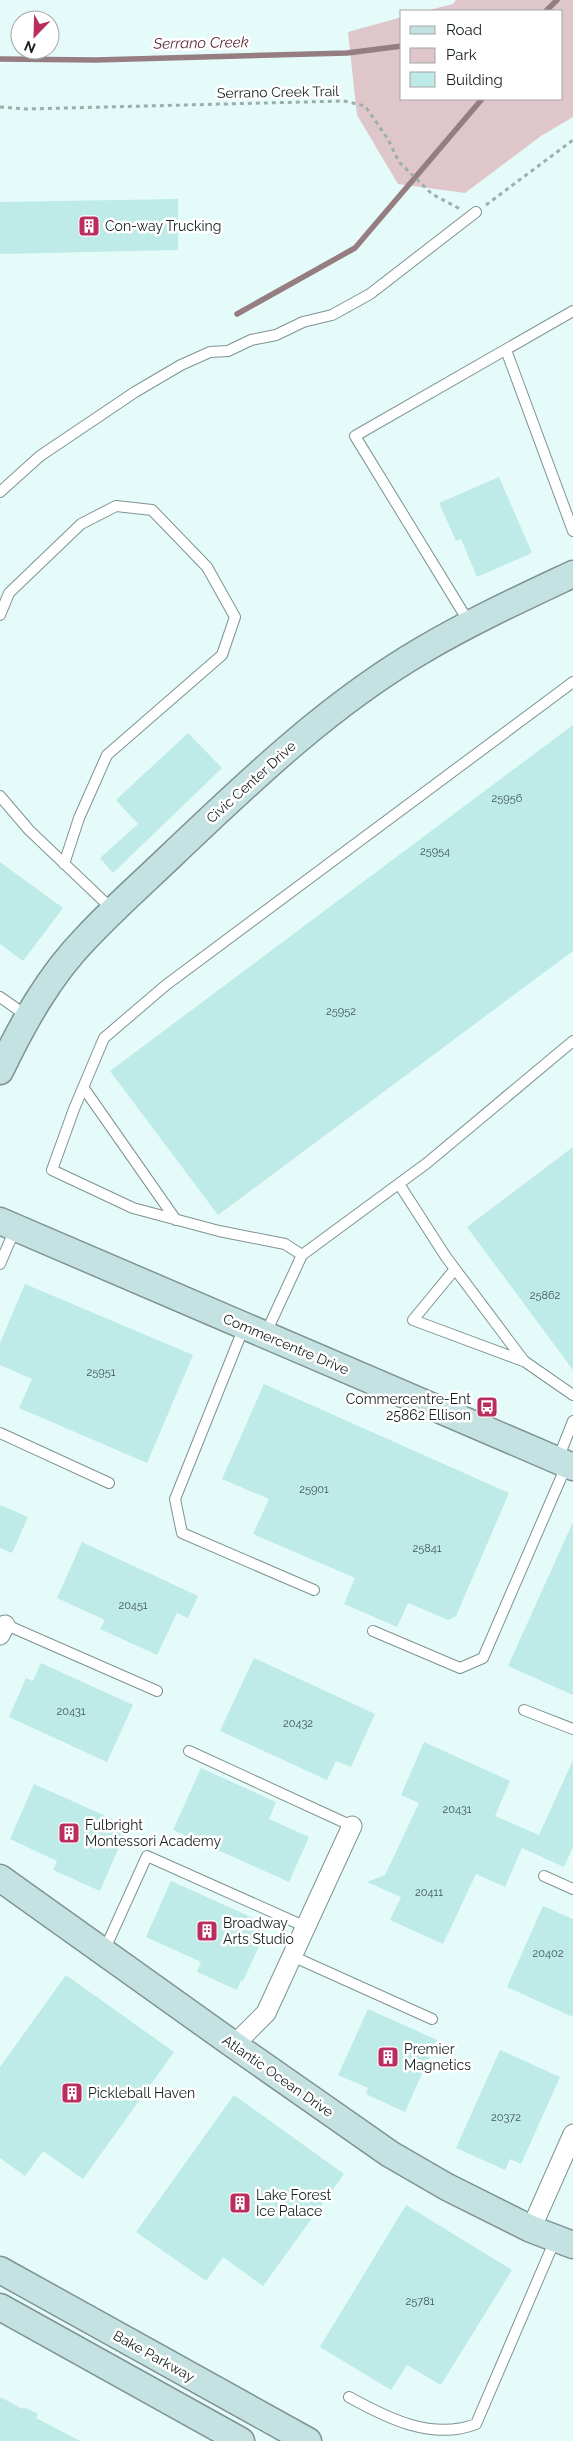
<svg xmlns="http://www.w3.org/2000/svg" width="573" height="2441" font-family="Raleway,sans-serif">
<rect width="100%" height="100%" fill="#e4fbf9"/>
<path fill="#dec6ca" d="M456 0H573V117L541 136 465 193 398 184 357 115 348 32 402 17V99H562V11H425L453 4Z"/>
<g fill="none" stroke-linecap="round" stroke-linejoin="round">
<path stroke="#957d81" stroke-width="5.5" d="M546 11 557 0
M0 59 96 60 347 53 402 46
M237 314 355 248 482 99"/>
</g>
<path fill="#beebe7" d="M178 199V250L0 254V202Z
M499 477 532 553 477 577 461 539 456 541 439 503Z
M573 725V951L218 1215 110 1071Z
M188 733 222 768 113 873 100 858 138 824 116 800Z
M0 862 63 908 23 961 0 944Z
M573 1147V1370L467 1227Z
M25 1284 193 1355 147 1463 19 1408 32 1379 0 1365V1343Z
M264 1384 509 1493 456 1616 448 1620 408 1603 397 1627 344 1604 355 1578 253 1534 269 1499 222 1479Z
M0 1505 28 1517 12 1553 0 1548Z
M573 1522V1695L508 1666Z
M82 1542 198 1596 188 1618 177 1613 157 1655 100 1629 105 1620 57 1598Z
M254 1658 375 1714 351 1767 336 1761 327 1780 220 1731Z
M41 1663 133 1705 107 1762 9 1717 26 1678 33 1681Z
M424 1742 510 1781 495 1816 539 1835 573 1760V1847L564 1867 522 1848 505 1887 476 1874 443 1944 390 1920 401 1897 367 1882 385 1875 419 1803 401 1795Z
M201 1768 276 1802 269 1819 309 1837 289 1882 173 1830Z
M34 1784 128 1826 100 1891 53 1870 57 1861 10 1839Z
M171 1881 269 1925 243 1981 241 1980 237 1990 197 1972 201 1962 146 1937Z
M543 1906 573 1919V2017L507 1987Z
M66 1975 174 2052 83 2179 43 2151 25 2176 0 2158V2067Z
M368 2009 437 2040 405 2112 366 2094 368 2088 338 2075Z
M500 2050 560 2077 521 2164 510 2159 505 2170 456 2148Z
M234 2095 344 2174 263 2286 223 2257 206 2281 136 2232Z
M406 2205 512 2270 441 2385 407 2365 391 2390 320 2347Z
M0 2397 23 2409 24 2407 38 2414 36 2418 80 2441H0Z"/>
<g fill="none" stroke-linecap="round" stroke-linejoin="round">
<g stroke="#7f9392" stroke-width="12">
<path id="lane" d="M506 350 573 531
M0 492 40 456 135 392 181 365 210 352 228 351 251 340 276 335 303 322 332 315 370 294 476 212
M0 615 9 593 81 524 116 506 152 510 207 567 235 617 222 655 107 755 79 818 64 864
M470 624 355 436 573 311
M0 796 29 830 113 910
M0 997 27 1016
M83 1087 176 1220
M399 1184 446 1257 524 1361 573 1395
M302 1255 285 1244 219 1231 133 1208 52 1170 74 1109 104 1038 166 985 573 682
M0 1264 15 1229
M455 1269 413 1320 523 1361
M244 1327 175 1499 182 1533 314 1590
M265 1335 302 1255 427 1163 573 1041
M0 1433 109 1483
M558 1459 573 1421
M2 1623 157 1691
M373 1631 460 1668 483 1658 567 1464
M524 1710 573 1729
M189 1751 352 1826
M544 1876 573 1889
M104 1951 147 1856 306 1927
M292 1956 432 2019
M349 2397C387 2418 432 2441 476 2424L555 2240"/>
</g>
<g stroke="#7f9392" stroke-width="21">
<path id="street" d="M0 1635 5 1625
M234 2045 266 2013 352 1826
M531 2229 573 2134"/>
</g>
<g stroke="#7f9392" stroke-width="29">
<path id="secondary" d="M0 1071C23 1023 49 976 86 938 114 908 146 880 175 852 252 779 329 705 421 651 470 622 522 598 573 574
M0 1221 573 1467
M0 1878 234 2045 390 2154 447 2187 531 2229 573 2245
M0 2270 308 2441
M0 2307 241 2441"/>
</g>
<path stroke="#9dafad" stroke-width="3" stroke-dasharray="4 4" stroke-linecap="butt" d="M0 107 26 109 344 101 365 106 388 139 399 162 432 194 460 209
M486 205 573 140"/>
<use href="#lane" stroke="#fff" stroke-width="10"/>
<use href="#street" stroke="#fff" stroke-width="19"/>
<use href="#secondary" stroke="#c4e2e1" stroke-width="26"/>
</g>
<defs>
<g id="building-square" transform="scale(1.125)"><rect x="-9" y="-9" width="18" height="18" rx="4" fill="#ba2d5f" stroke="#fff"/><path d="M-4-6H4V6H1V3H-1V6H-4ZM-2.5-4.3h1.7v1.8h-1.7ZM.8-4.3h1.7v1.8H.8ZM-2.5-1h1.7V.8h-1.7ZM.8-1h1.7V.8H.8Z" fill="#fff"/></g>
<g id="bus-square" transform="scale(1.125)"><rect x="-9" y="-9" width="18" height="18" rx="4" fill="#ba2d5f" stroke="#fff"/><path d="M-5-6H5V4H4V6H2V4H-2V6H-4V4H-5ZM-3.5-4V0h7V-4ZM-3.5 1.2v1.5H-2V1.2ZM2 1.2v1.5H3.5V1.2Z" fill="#fff"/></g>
</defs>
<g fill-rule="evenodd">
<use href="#building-square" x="89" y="226"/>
<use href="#bus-square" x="487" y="1407"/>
<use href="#building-square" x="69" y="1833"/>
<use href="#building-square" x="207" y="1931"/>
<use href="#building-square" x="388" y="2057"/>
<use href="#building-square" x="72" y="2093"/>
<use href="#building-square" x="240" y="2203"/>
</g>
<g text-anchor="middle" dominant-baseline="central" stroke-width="5" stroke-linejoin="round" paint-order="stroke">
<g font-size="11" fill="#425452">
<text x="507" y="798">25956</text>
<text x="435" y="851">25954</text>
<text x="341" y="1011">25952</text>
<text x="545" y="1295">25862</text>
<text x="101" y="1372">25951</text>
<text x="314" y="1489">25901</text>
<text x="427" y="1548">25841</text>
<text x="133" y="1605">20451</text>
<text x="71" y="1711">20431</text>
<text x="298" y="1723">20432</text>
<text x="457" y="1809">20431</text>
<text x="429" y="1892">20411</text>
<text x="548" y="1953">20402</text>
<text x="506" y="2117">20372</text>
<text x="420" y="2301">25781</text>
</g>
<g font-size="14" fill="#192120" stroke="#fff">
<text transform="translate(278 92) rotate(-1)">Serrano Creek Trail</text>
<text transform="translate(251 782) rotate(-42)">Civic Center Drive</text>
<text transform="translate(286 1344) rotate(23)">Commercentre Drive</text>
<text transform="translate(278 2076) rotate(35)">Atlantic Ocean Drive</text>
<text transform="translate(154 2356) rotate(29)">Bake Parkway</text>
</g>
<g font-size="14" fill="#192120" stroke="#fff" text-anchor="start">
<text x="105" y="226">Con-way Trucking</text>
<text x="471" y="1399" text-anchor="end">Commercentre-Ent<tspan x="471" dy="16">25862 Ellison</tspan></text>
<text x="85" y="1825">Fulbright<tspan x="85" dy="16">Montessori Academy</tspan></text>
<text x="223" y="1923">Broadway<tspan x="223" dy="16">Arts Studio</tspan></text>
<text x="404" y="2049">Premier<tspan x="404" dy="16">Magnetics</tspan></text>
<text x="88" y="2093">Pickleball Haven</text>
<text x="256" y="2195">Lake Forest<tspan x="256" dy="16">Ice Palace</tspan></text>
</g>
<g font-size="15" font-style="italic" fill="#5d2937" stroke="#fff">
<text transform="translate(201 43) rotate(-1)">Serrano Creek</text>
</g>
</g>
<rect x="400" y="10" width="162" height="90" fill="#ffffff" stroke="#a3a6a6"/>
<rect x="410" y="26" width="25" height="8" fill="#c4e2e1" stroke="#a3a6a6"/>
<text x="446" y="35" font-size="15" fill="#192120">Road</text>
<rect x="410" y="48" width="25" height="15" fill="#dec6ca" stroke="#a3a6a6"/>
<text x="446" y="60" font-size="15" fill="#192120">Park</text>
<rect x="410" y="72" width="25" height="15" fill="#beebe7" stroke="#a3a6a6"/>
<text x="446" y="85" font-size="15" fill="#192120">Building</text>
<g transform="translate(35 35) rotate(203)"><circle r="24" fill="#ffffff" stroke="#a3a6a6"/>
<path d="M0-4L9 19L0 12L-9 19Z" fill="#ba2d5f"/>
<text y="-8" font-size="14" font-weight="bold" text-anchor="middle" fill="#192120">N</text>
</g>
</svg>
